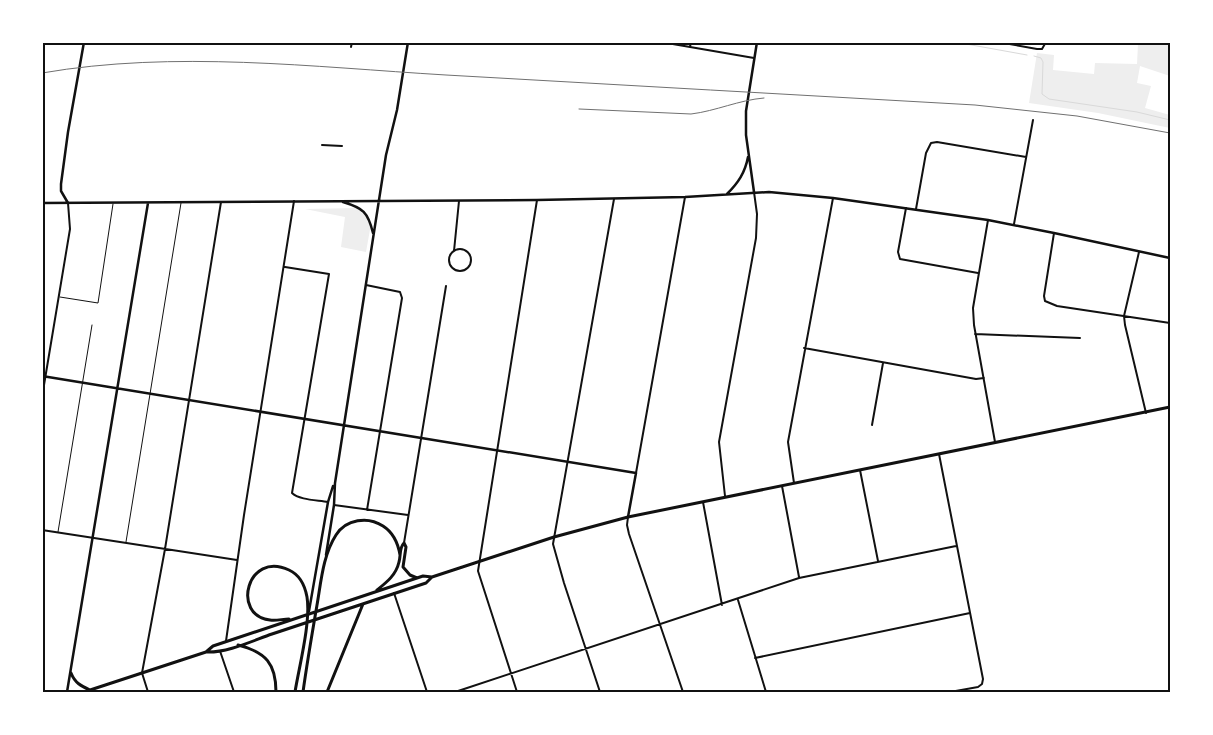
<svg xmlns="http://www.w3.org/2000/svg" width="1213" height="735" font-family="Cabin,sans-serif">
<rect width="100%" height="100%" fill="#fff"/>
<path fill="#eee" d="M1141 43H1170V76L1140 66 1137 83 1151 86 1145 108 1170 115V128L1098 113 1029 103 1037 53 1054 55 1053 70 1094 74 1095 63 1137 64 1138 44Z
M357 208 362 210 371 224 366 252 341 247 345 217 305 209Z"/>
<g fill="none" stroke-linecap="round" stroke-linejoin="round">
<path stroke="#d9d9d9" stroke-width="1" d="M955 42 1027 55
M1034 56 1041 58 1043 62 1042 94 1049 99 1137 112 1170 120"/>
<path stroke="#111" stroke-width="1" d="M60 297 98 303 113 204
M58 532 92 325
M126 542 181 203"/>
<path stroke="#111" stroke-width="2" d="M322 145 342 146"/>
<path stroke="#111" stroke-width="2" d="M661 42 754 58
M998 42 1037 49H1042L1046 42
M351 47 352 42
M690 47 691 42
M906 208 898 252 900 259 978 273
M916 209 926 153 931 143 937 142 1026 157
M988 220 973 308 974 325 995 442
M1014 224 1033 120
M1054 233 1044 296 1045 301 1057 306 1170 323
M449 260a11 11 0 1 1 22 0a11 11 0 1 1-22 0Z
M454 251 459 201
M1139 252 1124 316 1125 325 1146 413
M285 267 329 274 292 493C299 500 317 500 328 502
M366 285 400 292 402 298 367 510
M975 334 1080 338
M804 348 976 379 984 378
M42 397 70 229 68 203
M872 425 883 363
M939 454 983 679 982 684 978 687 950 692
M860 470 878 561
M636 473 685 197
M794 483 788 442 833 198
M782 486 799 577
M725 496 719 442 756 238 757 214 754 192
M703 502 722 605
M334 505 408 515
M628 517 627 525 629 534 683 692
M42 530 237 560
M404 543 446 286
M394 593 427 692
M738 600 766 692
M226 641 244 515 294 201
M220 651 234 692
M755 658 970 613
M148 692 142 673 165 549 221 202
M455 692 799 578 956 546
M517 692 478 571 537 200
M600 692 564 583 553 544 614 199"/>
<path stroke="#111" stroke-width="2.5" d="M754 192 746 135V111L757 42
M727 194C738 183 745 173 748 157
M343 202C363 208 368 212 373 233
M42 203 537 200 685 197 769 192 833 198 988 220 1054 233 1170 258
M68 203 61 191V184L68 132 84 42
M42 376 636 473 628 517
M326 555 334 505 335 483 386 155 397 110 408 42
M309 611 328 502 333 486
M67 692 148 203"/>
<path stroke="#111" stroke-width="3" d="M404 543 406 547 403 567 410 575 417 578
M377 590C387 582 396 575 399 562 401 555 399 548 404 543
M289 619C283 619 276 621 270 620 231 616 247 550 289 570 300 575 305 586 307 597 311 622 299 667 295 692
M238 645C266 652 276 664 276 692
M206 652 213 646 423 576 432 577 554 537 628 517 1170 407
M71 673C75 683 81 686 90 690
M84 692 206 652C227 653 252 641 272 634 324 617 375 600 426 583L432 577
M303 692C307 663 312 634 317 605 321 582 323 555 336 535 346 519 368 516 383 526 394 533 398 543 400 555
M327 692 363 604"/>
<path stroke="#707070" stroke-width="1" d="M42 73C175 50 312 67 446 75 622 85 799 95 975 105L1077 116 1170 133
M579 109 691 114C716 111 739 100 764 98"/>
</g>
<rect width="1213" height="735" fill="none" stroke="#ffffff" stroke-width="88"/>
<rect x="44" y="44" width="1125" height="647" fill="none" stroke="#111" stroke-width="2"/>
</svg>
